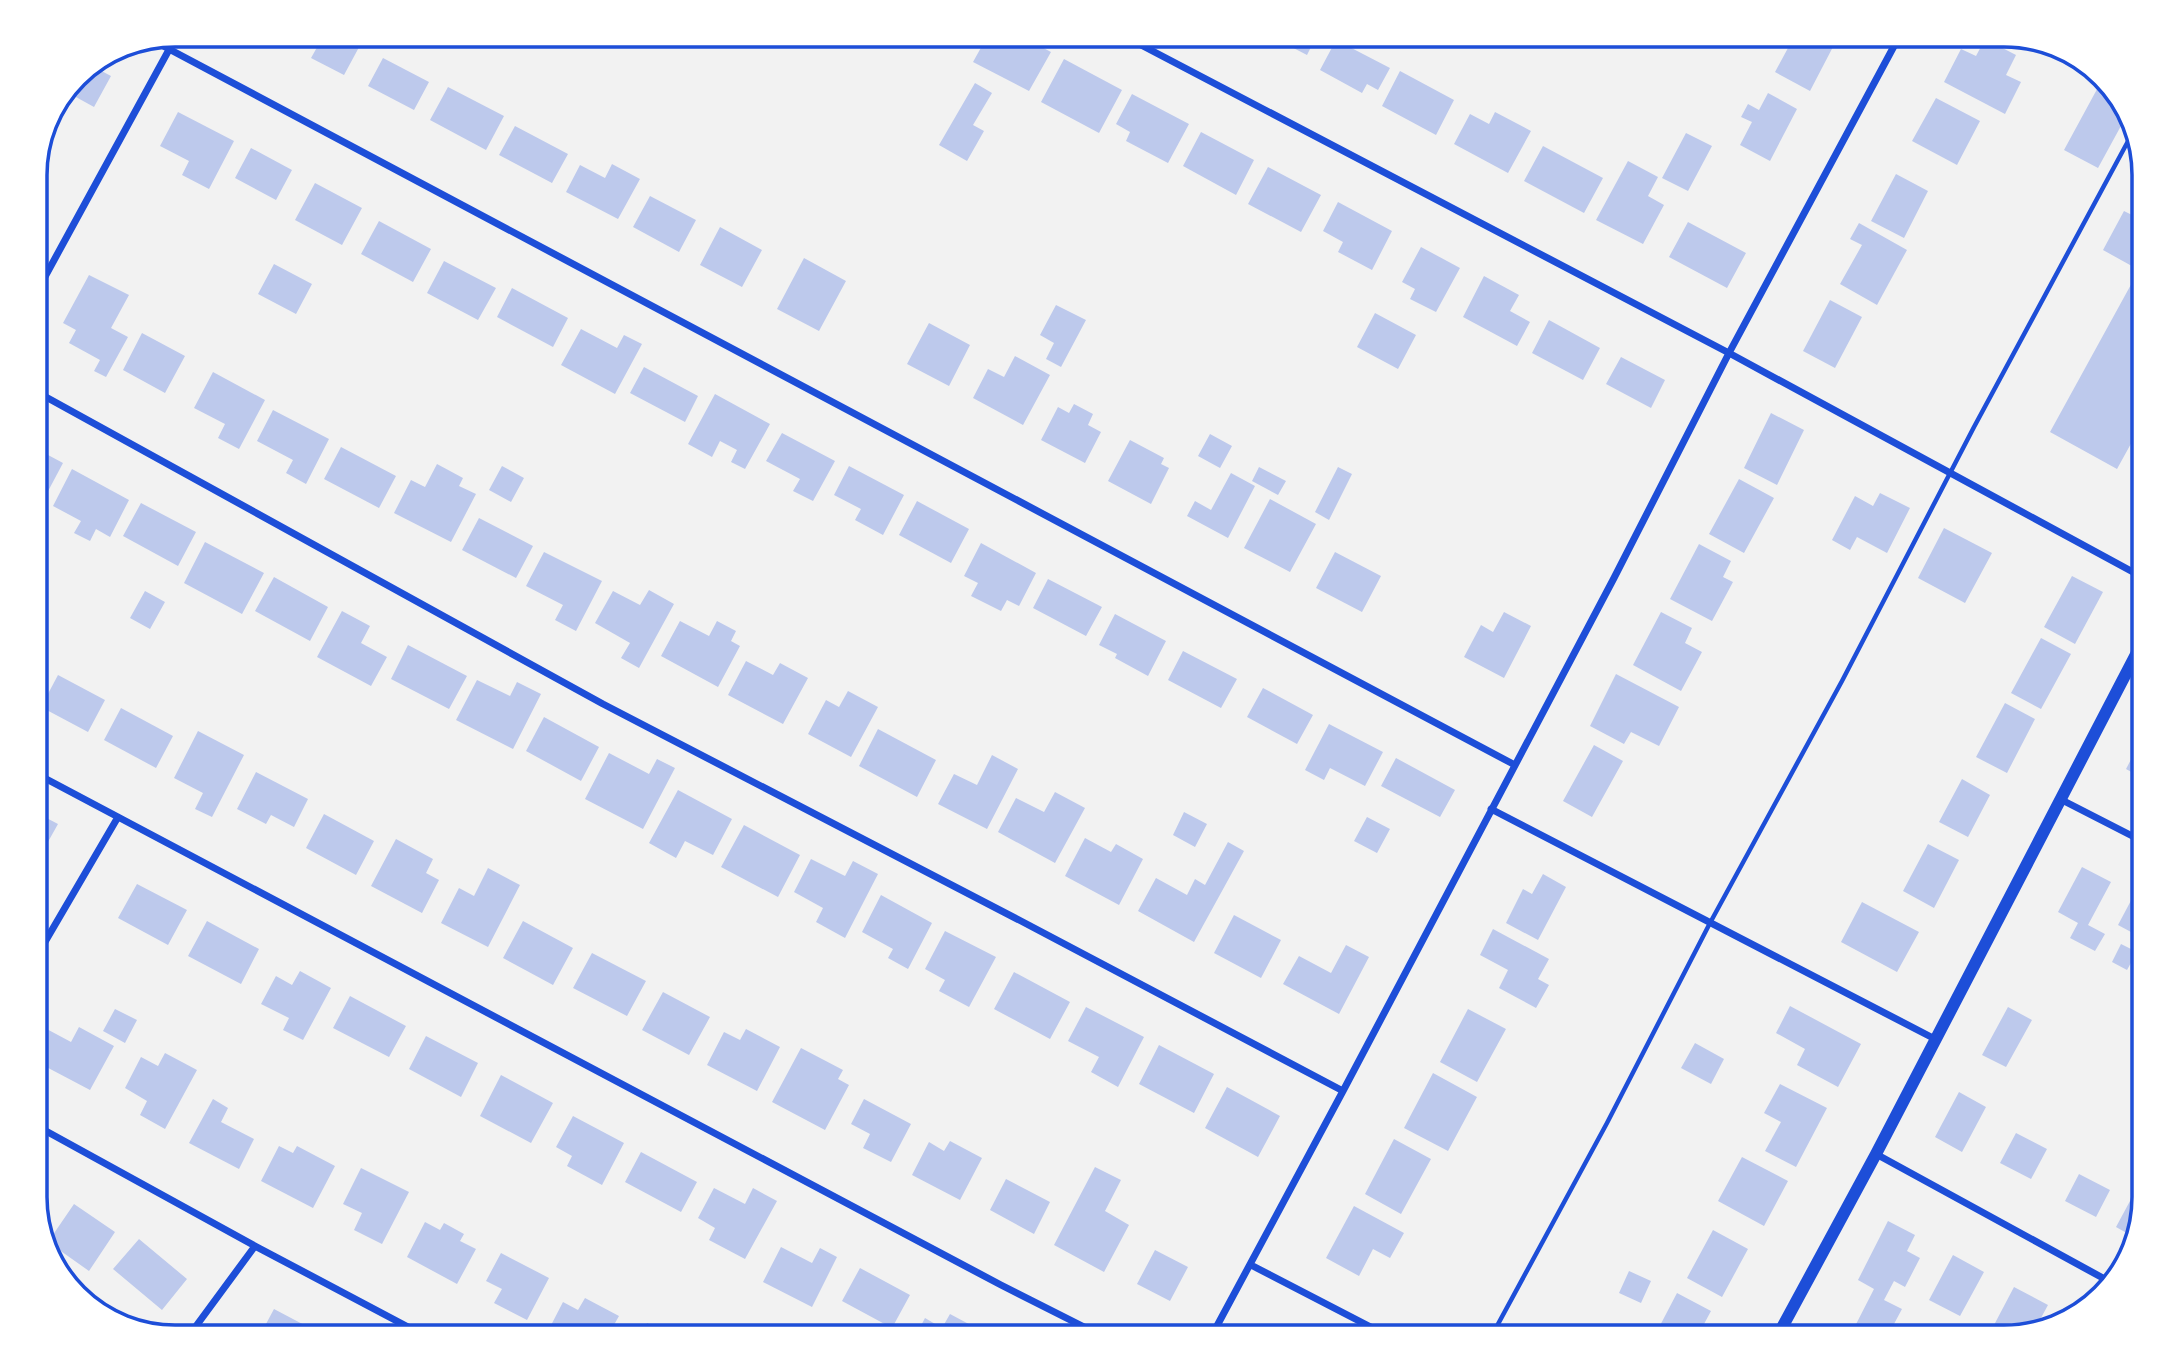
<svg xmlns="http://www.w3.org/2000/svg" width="2179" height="1372" font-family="'Work Sans',sans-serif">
<rect width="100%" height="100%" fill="#f2f2f2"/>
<path fill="#bdc9ec" d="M324 35H358L364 38 344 75 311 58Z
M923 35H952L945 47Z
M988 35H1019L1051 52 1029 91 973 62Z
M1275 35H1317L1307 55 1274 38Z
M1795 35H1820L1835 43 1810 91 1775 72Z
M1985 39 2016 55 2006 75 2021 82 2005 114 1944 82 1961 49 1976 56Z
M1336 40 1390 68 1378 90 1367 84 1362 93 1320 70Z
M383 58 429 82 414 110 368 86Z
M1064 59 1122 90 1099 133 1041 102Z
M92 66 111 76 94 107 65 91 76 76Z
M1400 71 1454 100 1436 135 1382 106Z
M2102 80 2125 105 2128 113 2098 168 2064 150Z
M975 83 992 93 973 125 984 131 967 161 939 145Z
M448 87 504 116 486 150 430 120Z
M1768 93 1797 109 1770 161 1740 145 1752 122 1741 117 1748 104 1759 110Z
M1132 94 1189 124 1168 163 1126 141 1130 132 1116 124Z
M1936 98 1980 121 1957 165 1912 141Z
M178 112 234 141 209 189 182 175 189 161 160 146Z
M1495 112 1531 131 1508 173 1454 144 1470 114 1489 124Z
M515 126 568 154 552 183 499 155Z
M1201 132 1254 160 1236 195 1183 166Z
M1686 133 1712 146 1688 191 1662 178Z
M1543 146 1603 178 1584 213 1524 181Z
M251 148 292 170 276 200 235 178Z
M1628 161 1658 177 1648 196 1664 205 1643 244 1596 220Z
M612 164 640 179 618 219 566 192 580 165 605 178Z
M1268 167 1321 195 1301 232 1248 204Z
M1896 174 1928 191 1904 238 1871 221Z
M315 183 362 208 342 245 295 220Z
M650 196 696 220 679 252 633 227Z
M1338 202 1392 231 1372 270 1338 252 1343 242 1323 231Z
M2124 211 2144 221V420L2117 469 2050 432 2139 270 2103 250Z
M379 221 431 249 413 282 361 254Z
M1688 222 1746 253 1727 288 1669 257Z
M1859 223 1907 250 1877 305 1840 284 1862 245 1850 239Z
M720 227 762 250 742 287 700 265Z
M1421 247 1460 268 1436 312 1410 299 1415 289 1402 282Z
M804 258 846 281 819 331 777 309Z
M444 261 496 288 478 320 427 293Z
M274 264 312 284 296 314 258 294Z
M89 275 129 295 111 328 128 337 106 377 94 371 100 360 69 343 76 330 63 323Z
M1484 276 1519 295 1510 311 1530 322 1517 346 1463 317Z
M512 288 568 318 553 347 497 317Z
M1830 300 1862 317 1835 368 1803 351Z
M1056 305 1086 320 1061 367 1046 359 1054 343 1040 335Z
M1375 313 1416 335 1398 369 1357 347Z
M1549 320 1600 348 1583 380 1532 353Z
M929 323 970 345 949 386 907 364Z
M581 329 617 348 624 335 642 344 615 394 561 365Z
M142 333 185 356 165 393 123 370Z
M1015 356 1050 375 1023 425 973 398 988 369 1004 377Z
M1621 357 1665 380 1651 408 1606 384Z
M644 367 698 396 685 422 630 393Z
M213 372 265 400 239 449 218 438 225 424 194 408Z
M715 394 770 424 745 469 731 462 737 450 720 441 712 457 688 444Z
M1074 404 1093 414 1088 425 1101 432 1085 463 1041 440 1058 407 1069 413Z
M273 410 329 439 306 484 286 473 293 460 257 441Z
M1771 413 1804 430 1777 485 1744 468Z
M782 433 835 461 813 501 793 491 800 479 766 461Z
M1210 434 1232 446 1220 468 1198 456Z
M1130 440 1164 458 1161 464 1169 468 1151 504 1108 481Z
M341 447 396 476 379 508 324 479Z
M35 448 63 463 46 495 35 490Z
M437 464 463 478 459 486 476 494 451 542 394 513 411 480 425 487Z
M502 466 524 478 511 502 489 490Z
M849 466 904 495 883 535 855 520 861 509 834 495Z
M1259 467 1286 481 1278 495 1252 481Z
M1338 467 1352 474 1329 520 1315 512Z
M72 469 129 500 110 537 96 529 90 541 74 533 81 521 53 506Z
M1231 473 1255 486 1228 538 1187 516 1195 501 1211 510Z
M1739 479 1774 498 1744 553 1709 534Z
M1880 493 1910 508 1887 553 1857 537 1850 550 1832 540 1855 496 1873 506Z
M1270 499 1316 524 1290 572 1244 548Z
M917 501 969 529 951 563 899 535Z
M141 503 196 532 178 566 123 536Z
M479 518 533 546 516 578 462 550Z
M1944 528 1992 553 1965 603 1918 578Z
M205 542 264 573 242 614 184 583Z
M981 543 1036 573 1019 606 1007 600 1001 611 971 596 978 583 964 576Z
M1699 544 1731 561 1723 577 1733 582 1712 621 1670 599Z
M544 552 602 581 576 631 555 620 563 605 526 586Z
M1335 552 1381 576 1362 612 1316 588Z
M2072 576 2103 592 2075 644 2044 627Z
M274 577 328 607 310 641 255 611Z
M1048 579 1102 607 1086 636 1033 608Z
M649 590 674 604 639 668 621 658 630 643 595 623 613 591 640 605Z
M145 591 165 602 150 629 130 618Z
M342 611 370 626 361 643 387 657 371 686 317 657Z
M1504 612 1531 626 1504 678 1464 657 1481 625 1493 632Z
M1661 612 1692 628 1685 643 1702 652 1681 691 1633 665Z
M1115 614 1166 641 1148 676 1115 658 1117 654 1099 645Z
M680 621 709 636 717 621 736 631 731 641 740 646 718 687 661 656Z
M2041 638 2071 654 2041 709 2011 693Z
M408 645 467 676 449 709 391 679Z
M1183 651 1237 679 1221 708 1168 680Z
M746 661 773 675 780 663 808 678 783 724 728 695Z
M1616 674 1679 707 1659 746 1631 732 1624 744 1590 726Z
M58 675 105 700 88 732 41 707Z
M477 680 510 696 517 682 541 694 513 749 456 720Z
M1263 688 1313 715 1297 744 1247 717Z
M848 691 878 707 851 757 808 734 826 700 839 707Z
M2005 703 2035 719 2007 773 1976 757Z
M121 708 173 736 156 768 104 740Z
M544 717 599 747 581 781 526 751Z
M1329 724 1383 752 1365 786 1330 768 1324 780 1305 770Z
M878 729 936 760 917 797 859 766Z
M198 731 244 755 212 817 195 809 203 793 174 778Z
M2144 735V779L2126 769Z
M1594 745 1623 761 1592 817 1563 801Z
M609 753 649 774 657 759 675 768 643 829 585 799Z
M992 755 1018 769 987 829 938 804 954 774 977 785Z
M1396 758 1455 790 1440 817 1381 786Z
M256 772 308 799 294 827 271 815 266 824 237 809Z
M1962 779 1990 795 1968 837 1939 822Z
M678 790 732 819 713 855 685 841 676 858 649 843Z
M1055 792 1085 808 1055 863 998 832 1016 798 1044 812Z
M35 812 58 824 35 865Z
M1184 812 1207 824 1195 847 1173 835Z
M324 814 374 841 356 875 306 848Z
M1367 817 1390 829 1377 853 1354 841Z
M744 825 800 855 778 897 721 867Z
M1085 838 1111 852 1116 844 1143 859 1119 905 1065 876Z
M396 839 433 859 426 873 439 880 422 913 371 886Z
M1228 842 1244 851 1194 942 1138 911 1156 878 1187 895 1195 879 1205 885Z
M1928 844 1959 860 1934 908 1903 891Z
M811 859 845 876 853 861 878 874 845 938 816 922 823 908 794 892Z
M2082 867 2111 882 2088 925 2105 934 2095 951 2070 938 2078 923 2058 912Z
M488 868 520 885 488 947 441 923 459 888 474 896Z
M1543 874 1566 887 1538 940 1506 923 1523 889 1532 894Z
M137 884 187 910 168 945 118 918Z
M2135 893 2144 898V939L2118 925Z
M881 895 932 923 908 969 888 958 893 949 862 932Z
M1862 902 1919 932 1897 972 1841 942Z
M1234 915 1281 940 1261 978 1214 953Z
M207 921 259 949 241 984 188 956Z
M523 921 573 948 553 985 503 958Z
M1493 929 1549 959 1538 979 1549 985 1536 1008 1499 988 1508 970 1480 955Z
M945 931 996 957 969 1007 939 991 945 980 925 969Z
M2121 944 2137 952 2127 970 2112 962Z
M1346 945 1369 957 1339 1014 1283 984 1299 956 1331 973Z
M592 953 646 981 627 1016 573 988Z
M300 971 331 988 303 1040 283 1030 289 1018 261 1004 276 976 292 985Z
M1014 972 1070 1002 1050 1039 994 1009Z
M663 992 710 1017 689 1055 642 1030Z
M350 996 406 1026 389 1057 333 1028Z
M1790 1006 1861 1044 1838 1087 1797 1065 1805 1049 1776 1033Z
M1086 1007 1144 1037 1118 1087 1091 1072 1099 1057 1068 1041Z
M2008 1007 2032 1020 2006 1067 1982 1055Z
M115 1009 137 1020 125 1043 103 1031Z
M1468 1009 1506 1029 1477 1082 1440 1062Z
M43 1027 71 1042 79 1027 114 1046 90 1090 35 1061V1042Z
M746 1029 780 1047 757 1091 707 1065 724 1032 740 1040Z
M426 1036 478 1063 461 1097 409 1069Z
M1695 1043 1724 1059 1711 1084 1681 1068Z
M1159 1045 1214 1074 1194 1113 1139 1084Z
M801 1048 843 1070 838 1079 849 1085 825 1130 772 1102Z
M165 1053 197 1070 165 1129 140 1115 147 1101 125 1088 141 1057 158 1066Z
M1433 1073 1477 1097 1448 1151 1404 1128Z
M501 1075 553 1103 531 1143 480 1116Z
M1780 1084 1827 1108 1796 1167 1765 1151 1781 1122 1764 1113Z
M1227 1087 1280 1116 1258 1157 1205 1128Z
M1959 1092 1986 1107 1962 1152 1935 1137Z
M213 1099 228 1108 221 1122 254 1139 239 1169 189 1143Z
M864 1099 911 1124 891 1162 863 1148 870 1134 851 1124Z
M573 1116 624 1143 602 1185 567 1166 572 1156 556 1147Z
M2016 1133 2047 1149 2031 1179 2000 1163Z
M1394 1139 1431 1159 1401 1214 1365 1194Z
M950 1141 982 1158 960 1200 912 1175 929 1142 944 1151Z
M279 1146 293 1153 297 1146 335 1166 313 1208 261 1181Z
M641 1152 697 1182 681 1212 625 1182Z
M1742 1157 1788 1181 1764 1226 1718 1201Z
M1095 1167 1121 1180 1105 1211 1129 1225 1104 1272 1054 1245Z
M361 1168 409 1192 382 1244 354 1230 362 1213 343 1204Z
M2079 1174 2110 1190 2096 1217 2065 1201Z
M1006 1179 1050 1202 1034 1234 990 1210Z
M714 1188 745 1204 753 1188 777 1201 745 1259 709 1240 715 1228 698 1218Z
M2130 1201 2141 1207 2132 1236 2116 1227Z
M74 1204 115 1232 89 1271 48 1242Z
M1354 1206 1404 1233 1390 1258 1373 1249 1359 1276 1326 1258Z
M1888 1221 1915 1235 1907 1251 1920 1258 1905 1287 1894 1281 1884 1300 1902 1309 1887 1337H1857L1851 1334 1874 1289 1858 1280Z
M425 1222 440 1230 444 1223 464 1234 460 1241 476 1249 457 1284 407 1257Z
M1713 1230 1748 1249 1722 1297 1687 1278Z
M139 1239 187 1279 162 1310 113 1269Z
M781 1247 812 1263 820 1248 837 1257 812 1307 763 1282Z
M1155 1250 1188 1267 1170 1301 1137 1284Z
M501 1253 549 1278 527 1320 494 1303 502 1289 486 1281Z
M1953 1255 1984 1272 1960 1316 1929 1300Z
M860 1268 910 1295 892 1328 842 1301Z
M1629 1271 1651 1281 1641 1303 1619 1293Z
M2014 1287 2048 1305 2035 1329 2012 1335 1994 1325Z
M1677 1293 1711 1311 1697 1337H1654Z
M585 1298 619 1316 607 1337H555L547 1333 563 1302 578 1310Z
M274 1309 327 1337H259Z
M950 1314 980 1330 976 1337H915L925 1318 942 1328Z
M647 1323 674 1337H640Z"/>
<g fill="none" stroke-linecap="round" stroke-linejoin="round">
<path stroke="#1d4ed8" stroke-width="4.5" d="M1491 1337 1607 1123 1710 923 1842 681 1974 427 2133 132"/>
<path stroke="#1d4ed8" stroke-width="7" d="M1122 35 1729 353 2144 578
M152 40 1515 765
M35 295 177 35
M35 391 603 704 1021 921 1343 1091
M35 773 1001 1285 1104 1337
M2060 799 2144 842
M1491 809 1935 1039
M35 959 118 817
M35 1125 255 1246 427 1337
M1876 1154 2112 1283
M1251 1265 1390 1337
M188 1337 255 1246
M1211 1337 1343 1091 1614 578 1729 353 1900 35"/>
<path stroke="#1d4ed8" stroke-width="12" d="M1777 1337 1876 1154 2144 639"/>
</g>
<path d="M0 0H2179V1372H0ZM175 47H2004A128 128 0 0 1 2132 175V1197A128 128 0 0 1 2004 1325H175A128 128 0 0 1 47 1197V175A128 128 0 0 1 175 47Z" fill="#fff" fill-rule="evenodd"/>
<path fill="none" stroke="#1d4ed8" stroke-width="3.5" d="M175 47H2004A128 128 0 0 1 2132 175V1197A128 128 0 0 1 2004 1325H175A128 128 0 0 1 47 1197V175A128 128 0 0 1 175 47Z"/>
</svg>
